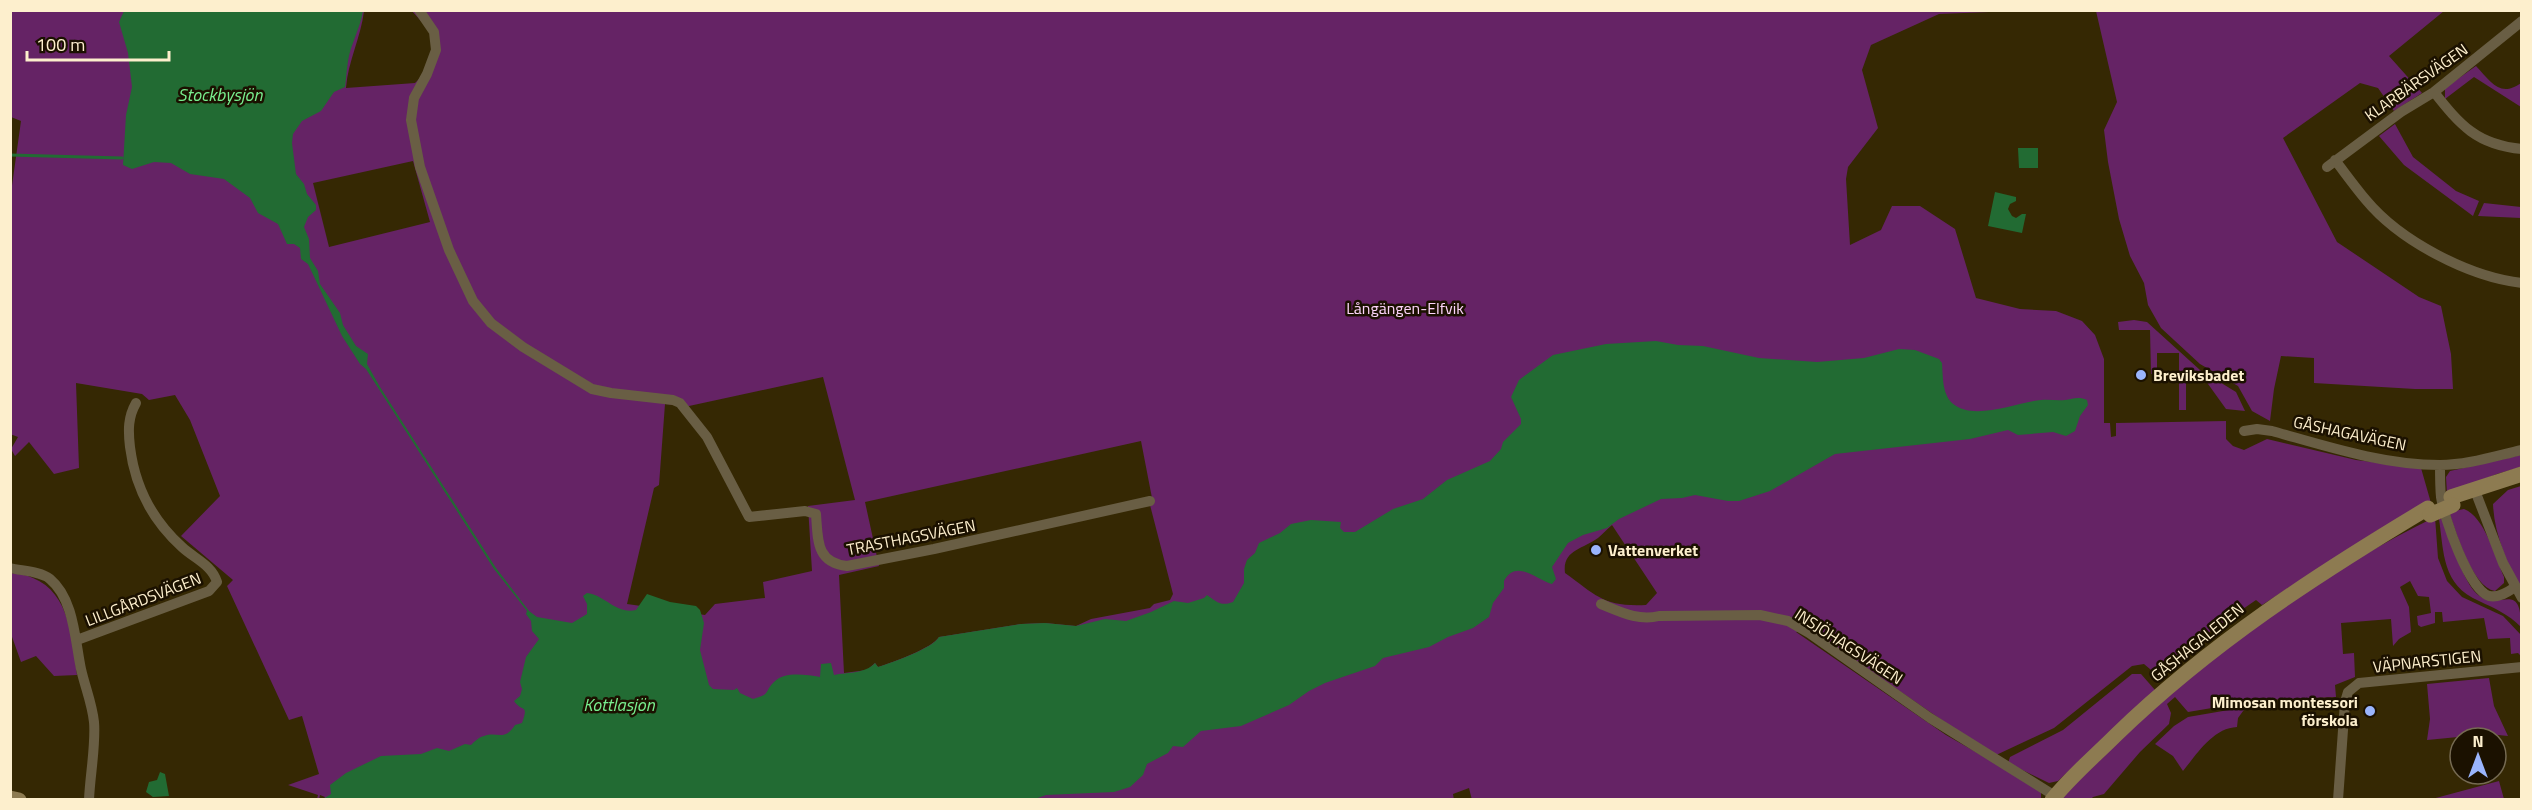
<svg xmlns="http://www.w3.org/2000/svg" width="2532" height="810" font-family="'Titillium Web',sans-serif">
<rect width="100%" height="100%" fill="#352803"/>
<path fill="#652365" fill-rule="evenodd" d="M411 10 2014 11 1939 14 1871 45 1862 70 1878 128 1848 167 1846 179 1850 245 1881 230 1892 206H1920L1955 229 1976 298 2020 309 2056 311 2082 321 2095 335 2104 359V423H2110L2111 437 2116 436V423L2226 421V439L2233 446 2244 450 2267 439 2356 460 2421 468 2431 503 2378 530 2262 605 2256 600 2198 640 2157 675 2144 664 2132 666 2054 728 1994 756 1811 630 1796 632 1946 735 2037 787 2041 792V799L1472 800 1469 788 1453 794 1454 800H323L325 797 320 795 319 799H314H317L318 795 288 785 319 774 302 716 289 720 227 586 233 580 181 536 220 496 190 420 175 395 149 400 142 394 76 383 79 468 54 474 29 442 15 456 11 449 18 437 10 434V200L21 121 11 117 10 11H364C361 37 348 61 346 88L415 83C430 70 432 51 432 33ZM413 161 430 222 329 247 313 183ZM823 377 855 500 808 506 812 571 763 582 765 598 715 604 705 615 627 604 654 488 659 485 665 404 689 406ZM1141 441 1152 498 1150 505 1173 594 1170 600 1154 604 1150 608 1091 619 1076 626 1045 623 1021 624 939 637C932 648 894 662 878 667L875 663 867 670 844 673 839 575 879 566 865 502ZM1612 525 1657 593 1646 605C1604 607 1597 596 1565 573 1562 550 1583 549 1598 538 1603 534 1607 529 1612 525Z
M2096 11H2444L2389 56 2422 93 2394 111 2378 88 2360 83 2283 138 2337 242 2419 297 2441 306 2451 354 2453 389H2415L2314 383V358L2281 356 2274 389 2270 421 2252 411 2238 386 2200 364 2161 328 2148 305 2144 283 2130 256 2119 219 2108 162 2104 130 2117 102Z
M2476 66C2491 82 2500 98 2521 83V107L2474 77 2445 99V88Z
M2395 124 2413 157 2456 191 2479 201 2473 216 2404 165 2379 136Z
M2484 203 2521 207V218L2478 216Z
M2134 320 2147 322 2200 370 2236 392 2245 411 2226 409 2203 377H2186V410H2179V353H2157V374H2151L2150 330H2119L2118 322Z
M2521 455V467L2497 474 2447 494 2446 477 2450 471Z
M2521 486V589C2507 564 2494 533 2493 504L2508 490Z
M2464 509C2484 516 2496 558 2504 577V583L2495 591C2472 587 2456 532 2449 512Z
M2435 517 2438 558 2447 581 2462 597 2503 616 2521 635V656L2518 653 2511 654 2510 638 2488 639 2484 618 2443 622 2442 612H2435V623L2421 627 2418 625 2417 616 2431 613 2429 597 2418 596 2410 581 2400 587 2409 607 2411 632 2399 639 2393 646 2391 619 2341 623 2343 654 2354 653 2355 677 2335 685 2336 697 2260 700 2188 712 2175 697 2167 704 2171 713 2169 724 2140 752 2104 794 2093 797 2091 799 2060 800C2168 687 2294 586 2435 517Z
M2442 518C2450 536 2463 582 2477 594 2499 613 2521 578 2521 627 2508 614 2496 609 2479 601 2442 585 2444 553 2439 519Z
M11 573C18 574 27 575 33 578 70 593 73 641 77 675L54 676 36 656 21 662 11 634Z
M2132 674H2141L2155 690 2058 781 2049 783 2008 763 2010 757 2063 730Z
M2489 678 2494 706 2508 736 2489 734 2427 740 2430 719 2427 684Z
M2246 707 2238 718 2237 727C2213 728 2197 754 2183 771L2173 756 2155 744 2174 726 2188 717Z
M2499 781 2504 799H2432Z"/>
<path fill="#226b33" d="M124 11H363C361 23 357 31 353 43 347 57 347 72 345 87L334 92 321 111 302 121 293 134 292 143 296 174 304 184 307 194 316 205V210L308 217 304 227 309 239 310 258 318 271 320 284 340 313 343 325 356 346 368 354 367 364 380 387 496 568 529 611 537 617 572 623 587 614V604L583 596 587 593C605 595 617 615 636 610L647 594 670 602 696 606 700 610 704 623 700 650 709 685 713 689 734 690 737 688 740 693 753 699C772 694 764 691 774 682 785 671 806 675 820 677L821 664 831 663 834 675C848 672 865 674 875 663L878 667C894 662 933 648 939 637L1021 624 1045 623 1076 626 1105 619 1126 621 1151 612 1174 601 1188 603 1204 598 1207 595C1216 601 1220 607 1233 602L1244 583V569L1247 560 1255 553 1259 543 1280 533 1291 524 1311 520 1341 522 1340 528 1344 532H1355L1393 509 1423 499 1447 480 1490 461 1501 449 1503 442 1521 424V419L1511 397 1519 380 1553 355 1606 344 1656 341 1678 345 1703 346 1759 358 1817 362 1864 358 1899 349 1915 350 1939 359 1942 363C1943 376 1942 393 1952 403 1973 422 2017 402 2041 400 2049 399 2057 401 2065 400 2073 399 2078 396 2087 400L2088 405 2080 416 2075 431 2066 436 2053 432 2018 435 2008 430 1970 439 1835 454 1770 491 1739 501H1728L1695 495 1682 498 1661 499 1619 519 1607 528 1583 535 1568 543 1552 567 1556 579 1552 584C1537 580 1516 558 1504 581V588L1493 603 1489 617 1473 628 1448 637 1429 647 1383 658 1375 666 1325 683 1309 691 1289 705 1241 726 1201 731 1183 747 1173 746 1168 753 1147 764 1143 775 1130 787 1114 792 1046 795 1032 800 323 799 331 794 330 785 346 773 381 756 421 754 437 748 449 751 465 744 471 745C475 741 479 737 484 736 497 731 504 742 515 725L522 723C529 703 522 713 514 701L520 696 522 689 520 682 526 657 539 639 532 631 531 621 526 614 527 611 494 569 366 369 360 364 342 336 308 264 301 259 300 248 294 244H287L278 224 258 213 250 198 224 179 190 174 171 163 154 162 132 169 123 165 126 115 132 87 128 53 119 22Z
M2018 148H2038V168H2019Z
M1995 192 2016 197V201L2010 204 2008 209 2012 216 2016 218 2022 214H2026L2022 233 1988 226Z
M160 772 165 774 169 796 153 797 146 792 149 782 157 780Z"/>
<g fill="none" stroke-linecap="round" stroke-linejoin="round">
<path stroke="#226b33" stroke-width="3" d="M10 155 122 158"/>
<path stroke="#695e44" stroke-width="10" d="M419 10 434 32 436 50 427 74 414 98 411 120 420 167 449 250 473 301 491 323 523 347 592 389 611 393 673 400 680 403 707 437 749 517 805 511 816 514C818 540 816 563 847 566L934 549 1150 501
M2434 92C2460 125 2477 145 2522 149
M2335 160C2345 173 2355 187 2366 200 2400 241 2469 277 2522 283
M2327 167 2401 112 2434 92 2522 21
M2244 431 2257 429 2272 431C2326 446 2383 465 2440 465 2467 465 2495 456 2522 450
M2440 465C2440 476 2440 487 2441 497 2444 518 2469 590 2489 596 2499 598 2508 592 2515 587
M2474 488 2503 563 2522 598
M10 568C22 571 40 571 50 579 74 599 75 640 81 669 85 687 92 703 94 722 96 745 90 775 89 800
M1601 604C1621 612 1638 621 1659 616L1760 615 1788 621 1809 633 1930 718 2055 796
M77 640 209 591 217 582C212 565 195 559 182 547 152 520 135 487 130 447 128 430 128 417 136 403
M2338 800 2345 702 2348 692 2359 683 2522 667"/>
<path stroke="#8d7b51" stroke-width="15" d="M2451 497 2522 474
M10 798 19 800
M2052 800C2071 776 2095 756 2116 735 2211 643 2316 575 2428 508"/>
<path stroke="#8d7b51" stroke-width="15" d="M2430 515 2453 505"/>
</g>
<g fill="#9ab5fd" stroke="#1b1100" stroke-width="2">
<circle cx="2141" cy="375" r="6"/>
<circle cx="1596" cy="550" r="6"/>
<circle cx="2370" cy="711" r="6"/>
</g>
<g text-anchor="middle" dominant-baseline="central" stroke-width="5" stroke-linejoin="round" paint-order="stroke">
<g font-size="16" fill="#fdefcd" stroke="#1b1100">
<text transform="translate(2416 82) rotate(-35)">KLARBÄRSVÄGEN</text>
<text transform="translate(2350 433) rotate(12)">GÅSHAGAVÄGEN</text>
<text transform="translate(911 537) rotate(-11)">TRASTHAGSVÄGEN</text>
<text transform="translate(143 599) rotate(-21)">LILLGÅRDSVÄGEN</text>
<text transform="translate(2197 642) rotate(-39)">GÅSHAGALEDEN</text>
<text transform="translate(1849 646) rotate(33)">INSJÖHAGSVÄGEN</text>
<text transform="translate(2427 661) rotate(-6)">VÄPNARSTIGEN</text>
</g>
<g font-size="16" fill="#fed5fb" stroke="#1b1100">
<text x="1405" y="308">Långängen-Elfvik</text>
</g>
<g font-size="16" font-weight="bold" fill="#fdefcd" stroke="#1b1100" text-anchor="start">
<text x="2153" y="375">Breviksbadet</text>
<text x="1608" y="550">Vattenverket</text>
<text x="2358" y="702" text-anchor="end">Mimosan montessori<tspan x="2358" dy="18">förskola</tspan></text>
</g>
<g font-size="18" font-style="italic" fill="#78ee8e" stroke="#1b1100">
<text x="220" y="94">Stockbysjön</text>
<text x="619" y="704">Kottlasjön</text>
</g>
</g>
<rect width="2532" height="810" fill="none" stroke="#fdefcd" stroke-width="24"/>
<g transform="translate(2478 756)"><circle r="28" fill="#1b1100" stroke="#756a52" stroke-width="1.5"/>
<path d="M0-4.5L10 22L0 15L-10 22Z" fill="#9ab5fd"/>
<text y="-9" font-size="16" font-weight="bold" text-anchor="middle" fill="#fdefcd">N</text>
</g>
<path d="M27 51v9h142v-9" fill="none" stroke="#fdefcd" stroke-width="3"/>
<text x="36" y="51" font-size="18" fill="#fdefcd" stroke="#1b1100" stroke-width="4.5" paint-order="stroke">100 m</text>
</svg>
